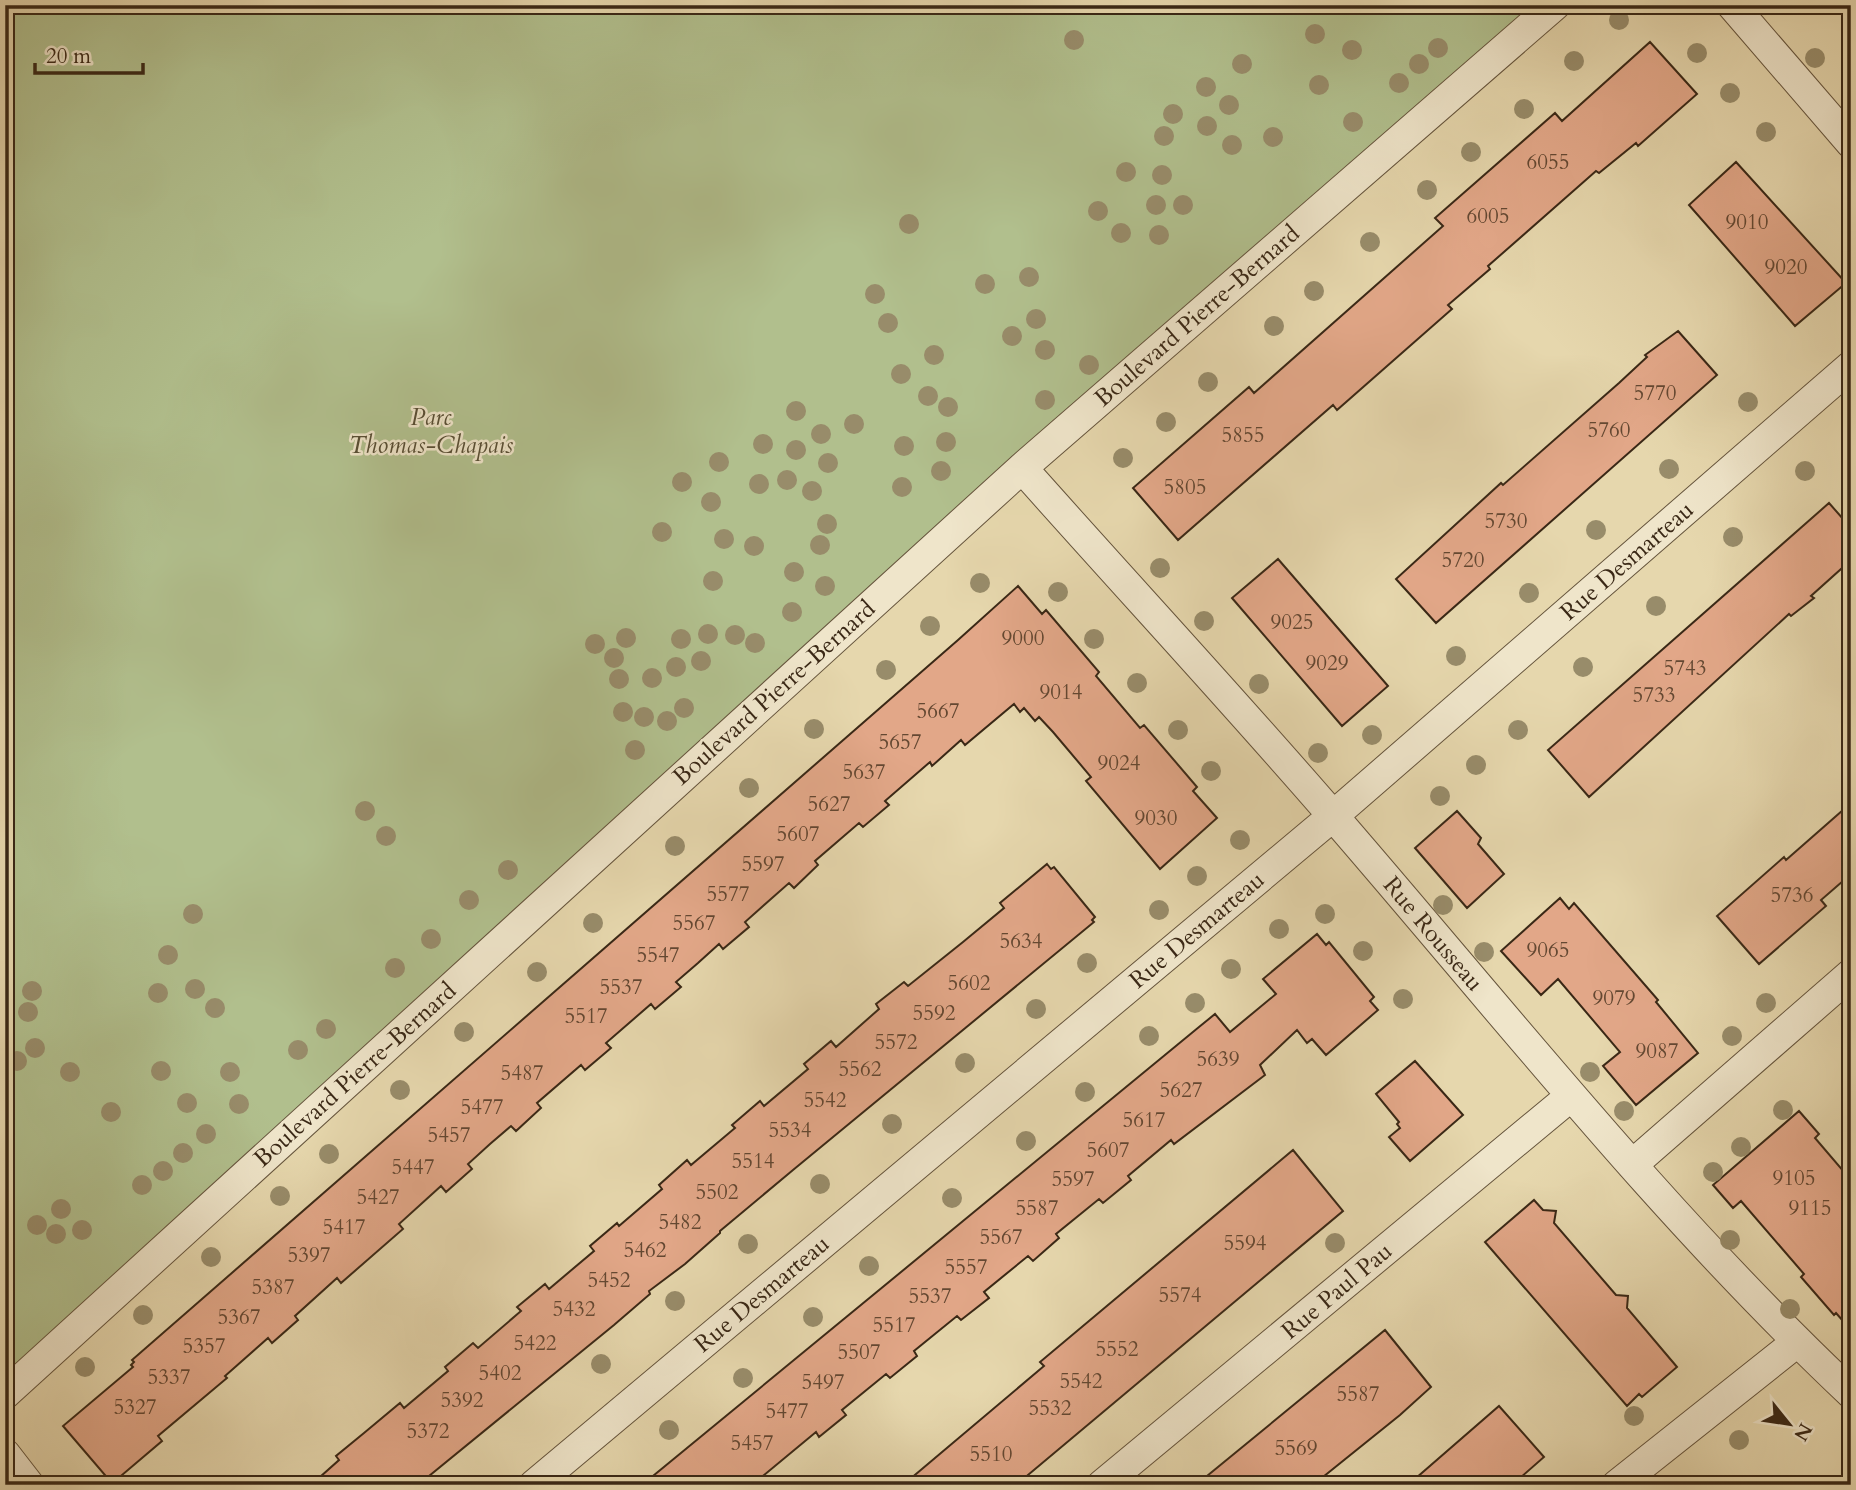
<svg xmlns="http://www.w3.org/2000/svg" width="1856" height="1490" font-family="Cardo,serif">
<rect width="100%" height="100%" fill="#e6d7ad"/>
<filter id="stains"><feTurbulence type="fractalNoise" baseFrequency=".00286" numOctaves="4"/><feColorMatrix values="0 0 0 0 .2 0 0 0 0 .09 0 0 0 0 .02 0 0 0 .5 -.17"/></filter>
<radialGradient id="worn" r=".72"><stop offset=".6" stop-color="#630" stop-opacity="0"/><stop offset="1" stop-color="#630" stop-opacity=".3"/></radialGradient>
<path fill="#b1bf8d" stroke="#767452" stroke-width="2" d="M5 5H1553L5 1394Z"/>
<path fill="#e2a788" stroke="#3a2816" stroke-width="2" d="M1650 42 1697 94 1638 146 1636 143 1599 173 1596 171 1488 266 1490 269 1448 305 1452 309 1337 410 1333 405 1178 540 1133 488 1249 387 1254 393 1443 226 1435 218 1555 113 1562 121Z
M1736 162 1846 283 1795 326 1689 205Z
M1678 331 1717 375 1436 623 1396 579 1501 483 1503 485 1619 383 1647 357 1645 355Z
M1829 503 1851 528V560L1811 596 1814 598 1791 616 1789 614 1589 797 1548 750Z
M1278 559 1388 686 1342 726 1232 598Z
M1018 586 1042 614 1046 610 1099 672 1096 676 1140 728 1144 725 1197 787 1193 791 1217 818 1160 869 1086 781 1091 777 1053 732 1039 717 1035 721 1024 708 1020 712 1014 704 965 745 961 740 932 766 930 762 885 801 889 805 863 827 859 823 815 861 818 865 794 888 789 883 745 922 749 927 723 949 719 944 698 963 676 982 681 987 655 1009 651 1004 606 1043 611 1048 585 1070 581 1065 537 1103 541 1108 516 1131 511 1126 490 1144 468 1164 472 1169 446 1192 441 1186 399 1224 403 1229 341 1283 337 1278 295 1316 298 1320 272 1343 268 1338 225 1376 227 1378 158 1436 162 1441 115 1481 113 1479 110 1481 63 1426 133 1367 131 1365 134 1362 132 1360 958 640Z
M1851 803V874L1821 900 1826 906 1759 964 1717 916 1784 857 1786 860Z
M1457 811 1481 838 1478 844 1504 874 1467 908 1415 848Z
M1047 864 1051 869 1054 867 1095 917 1092 920 1094 922 793 1170 720 1231V1233L685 1264 649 1291 650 1294 614 1325 418 1485H311L339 1460 336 1456 364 1433 400 1403 404 1408 448 1371 445 1367 473 1343 478 1348 521 1311 517 1307 545 1284 549 1289 594 1251 590 1246 617 1223 619 1226 662 1189 659 1185 687 1160 691 1165 735 1128 732 1125 760 1101 764 1106 808 1069 804 1064 831 1041 836 1047 879 1009 876 1004 904 982 908 986 963 942 1004 908 1000 903Z
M1560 898 1569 909 1574 903 1658 1000 1656 1002 1698 1053 1636 1105 1603 1066 1620 1052 1558 979 1541 995 1501 951Z
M1317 934 1326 945 1329 942 1374 997 1370 1001 1378 1010 1326 1055 1312 1039 1307 1043 1297 1030 1260 1065 1265 1075 1174 1144 1171 1140 1128 1176 1131 1180 1103 1203 1099 1199 1056 1234 1059 1238 1033 1261 1028 1256 984 1292 989 1298 961 1320 957 1316 914 1351 917 1356 890 1378 886 1374 842 1410 846 1415 819 1437 816 1432 752 1485H642L1199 1027 1215 1014 1230 1032 1276 994 1263 979Z
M1415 1061 1463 1115 1410 1161 1389 1137 1400 1128 1397 1124 1399 1122 1376 1094Z
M1799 1111 1819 1134 1815 1138 1851 1180V1330L1836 1313 1834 1315 1801 1277 1804 1274 1741 1201 1733 1208 1713 1185Z
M1293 1150 1343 1211 1016 1485H903L1044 1366 1040 1362Z
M1534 1200 1543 1210 1556 1211 1554 1223 1616 1295 1628 1296 1627 1308 1677 1367 1642 1397 1639 1394 1627 1406 1485 1242Z
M1385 1330 1431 1387 1400 1415 1313 1485H1196Z
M1499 1406 1544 1457 1512 1485H1408Z"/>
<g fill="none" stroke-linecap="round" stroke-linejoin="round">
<g stroke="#65543c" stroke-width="32">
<path id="minor" d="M1732 5 1851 143
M1022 468C1126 585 1232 699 1334 817 1503 1012 1663 1216 1851 1393
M1632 1165 1851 974
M5 1394 1022 468 1555 5
M5 1454 29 1485
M534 1485 1333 816 1851 366
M1102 1485 1571 1096
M1617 1485 1797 1342"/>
</g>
<use href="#minor" stroke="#efe5ca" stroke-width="30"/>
</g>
<g fill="#988c6a">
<circle cx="1619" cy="20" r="10"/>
<circle cx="1315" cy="34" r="10"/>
<circle cx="1074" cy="40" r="10"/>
<circle cx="1438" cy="48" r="10"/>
<circle cx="1352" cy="50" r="10"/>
<circle cx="1697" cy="53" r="10"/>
<circle cx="1815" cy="58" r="10"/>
<circle cx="1574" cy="61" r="10"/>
<circle cx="1242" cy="64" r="10"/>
<circle cx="1419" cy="64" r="10"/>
<circle cx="1399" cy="83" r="10"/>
<circle cx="1319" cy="85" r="10"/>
<circle cx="1206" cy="87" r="10"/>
<circle cx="1730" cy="93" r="10"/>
<circle cx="1229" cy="105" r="10"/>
<circle cx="1524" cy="109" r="10"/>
<circle cx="1173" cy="114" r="10"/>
<circle cx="1353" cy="122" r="10"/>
<circle cx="1207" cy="126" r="10"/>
<circle cx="1766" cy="132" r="10"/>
<circle cx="1164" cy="136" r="10"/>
<circle cx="1273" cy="137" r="10"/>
<circle cx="1232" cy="145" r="10"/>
<circle cx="1471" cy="152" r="10"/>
<circle cx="1126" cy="172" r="10"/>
<circle cx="1162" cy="175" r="10"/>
<circle cx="1427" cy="190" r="10"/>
<circle cx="1156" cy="205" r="10"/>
<circle cx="1183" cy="205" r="10"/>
<circle cx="1098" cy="211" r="10"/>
<circle cx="909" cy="224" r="10"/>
<circle cx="1121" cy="233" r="10"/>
<circle cx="1159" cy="235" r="10"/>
<circle cx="1370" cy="242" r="10"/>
<circle cx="1029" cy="277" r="10"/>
<circle cx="985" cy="284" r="10"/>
<circle cx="1314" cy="291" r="10"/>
<circle cx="875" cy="294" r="10"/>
<circle cx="1036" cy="319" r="10"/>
<circle cx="888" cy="323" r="10"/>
<circle cx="1274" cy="326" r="10"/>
<circle cx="1012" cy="336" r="10"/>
<circle cx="1045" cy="350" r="10"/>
<circle cx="934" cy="355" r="10"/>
<circle cx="1089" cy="365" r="10"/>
<circle cx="901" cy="374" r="10"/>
<circle cx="1208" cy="382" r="10"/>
<circle cx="928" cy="396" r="10"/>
<circle cx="1045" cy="400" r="10"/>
<circle cx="1748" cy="402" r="10"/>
<circle cx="948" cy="407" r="10"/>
<circle cx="796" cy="411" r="10"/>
<circle cx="1166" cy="422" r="10"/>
<circle cx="854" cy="424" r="10"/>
<circle cx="821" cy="434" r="10"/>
<circle cx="946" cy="442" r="10"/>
<circle cx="763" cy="444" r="10"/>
<circle cx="904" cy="446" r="10"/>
<circle cx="796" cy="450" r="10"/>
<circle cx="1123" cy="458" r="10"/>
<circle cx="719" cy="462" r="10"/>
<circle cx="828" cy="463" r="10"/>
<circle cx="1669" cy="469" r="10"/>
<circle cx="941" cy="471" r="10"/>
<circle cx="1805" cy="471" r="10"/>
<circle cx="787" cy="480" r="10"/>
<circle cx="682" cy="482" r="10"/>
<circle cx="759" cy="484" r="10"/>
<circle cx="902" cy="487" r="10"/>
<circle cx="812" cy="491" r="10"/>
<circle cx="711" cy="502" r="10"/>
<circle cx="827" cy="524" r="10"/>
<circle cx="1596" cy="530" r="10"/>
<circle cx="662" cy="532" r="10"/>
<circle cx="1733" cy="537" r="10"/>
<circle cx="724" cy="539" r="10"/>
<circle cx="820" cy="545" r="10"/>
<circle cx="754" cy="546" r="10"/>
<circle cx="1160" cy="568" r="10"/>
<circle cx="794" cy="572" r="10"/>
<circle cx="713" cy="581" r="10"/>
<circle cx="980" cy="583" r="10"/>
<circle cx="825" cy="586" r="10"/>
<circle cx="1058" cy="592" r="10"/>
<circle cx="1529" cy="593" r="10"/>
<circle cx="1656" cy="606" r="10"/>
<circle cx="792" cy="612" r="10"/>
<circle cx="1204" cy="621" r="10"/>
<circle cx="930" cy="626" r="10"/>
<circle cx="708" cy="634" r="10"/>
<circle cx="735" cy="635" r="10"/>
<circle cx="626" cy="638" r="10"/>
<circle cx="681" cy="639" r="10"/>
<circle cx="1094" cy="639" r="10"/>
<circle cx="755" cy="643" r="10"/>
<circle cx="595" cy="644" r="10"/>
<circle cx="1456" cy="656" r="10"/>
<circle cx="614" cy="658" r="10"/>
<circle cx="701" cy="661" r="10"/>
<circle cx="676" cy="667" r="10"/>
<circle cx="1583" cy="667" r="10"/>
<circle cx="886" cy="670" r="10"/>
<circle cx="652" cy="678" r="10"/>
<circle cx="619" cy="679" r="10"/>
<circle cx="1137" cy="683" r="10"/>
<circle cx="1259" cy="684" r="10"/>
<circle cx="684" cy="708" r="10"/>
<circle cx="623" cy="712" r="10"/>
<circle cx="644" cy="717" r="10"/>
<circle cx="667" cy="721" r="10"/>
<circle cx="814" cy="729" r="10"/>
<circle cx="1178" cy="730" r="10"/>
<circle cx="1518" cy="730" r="10"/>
<circle cx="1372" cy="735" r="10"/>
<circle cx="635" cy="750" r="10"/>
<circle cx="1318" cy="753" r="10"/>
<circle cx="1476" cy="765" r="10"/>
<circle cx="1211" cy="771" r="10"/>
<circle cx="749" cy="788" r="10"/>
<circle cx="1440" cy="796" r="10"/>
<circle cx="365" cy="811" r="10"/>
<circle cx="386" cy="836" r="10"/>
<circle cx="1240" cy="840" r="10"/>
<circle cx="675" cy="846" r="10"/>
<circle cx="508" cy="870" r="10"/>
<circle cx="1197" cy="876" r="10"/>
<circle cx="469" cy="900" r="10"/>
<circle cx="1443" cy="905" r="10"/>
<circle cx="1159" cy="910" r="10"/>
<circle cx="193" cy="914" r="10"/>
<circle cx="1325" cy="914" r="10"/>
<circle cx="593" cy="923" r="10"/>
<circle cx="1279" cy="929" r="10"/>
<circle cx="431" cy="939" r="10"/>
<circle cx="1363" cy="951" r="10"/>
<circle cx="1484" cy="952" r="10"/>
<circle cx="168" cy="955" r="10"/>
<circle cx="1087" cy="963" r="10"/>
<circle cx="395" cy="968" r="10"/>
<circle cx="1231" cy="969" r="10"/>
<circle cx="537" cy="972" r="10"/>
<circle cx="195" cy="989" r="10"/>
<circle cx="32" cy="991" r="10"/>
<circle cx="158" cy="993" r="10"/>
<circle cx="1403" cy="999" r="10"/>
<circle cx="1195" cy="1003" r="10"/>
<circle cx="1766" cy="1003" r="10"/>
<circle cx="215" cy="1008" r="10"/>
<circle cx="1036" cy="1009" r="10"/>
<circle cx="28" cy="1012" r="10"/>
<circle cx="326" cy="1029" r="10"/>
<circle cx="464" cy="1032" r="10"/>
<circle cx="1149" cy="1036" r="10"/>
<circle cx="1732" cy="1036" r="10"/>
<circle cx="35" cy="1048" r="10"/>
<circle cx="298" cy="1050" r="10"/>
<circle cx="17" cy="1061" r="10"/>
<circle cx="965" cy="1063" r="10"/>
<circle cx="161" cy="1071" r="10"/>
<circle cx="70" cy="1072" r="10"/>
<circle cx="230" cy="1072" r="10"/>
<circle cx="1590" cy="1072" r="10"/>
<circle cx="400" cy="1090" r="10"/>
<circle cx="1085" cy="1092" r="10"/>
<circle cx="187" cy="1103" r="10"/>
<circle cx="239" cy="1104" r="10"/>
<circle cx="1783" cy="1110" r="10"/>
<circle cx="1624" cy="1111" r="10"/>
<circle cx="111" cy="1112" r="10"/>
<circle cx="892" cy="1124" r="10"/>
<circle cx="206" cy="1134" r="10"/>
<circle cx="1026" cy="1141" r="10"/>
<circle cx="1741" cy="1147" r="10"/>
<circle cx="183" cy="1153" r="10"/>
<circle cx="329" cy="1154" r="10"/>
<circle cx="163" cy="1171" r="10"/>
<circle cx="1713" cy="1172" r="10"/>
<circle cx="820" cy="1184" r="10"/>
<circle cx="142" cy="1185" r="10"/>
<circle cx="280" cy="1196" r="10"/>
<circle cx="952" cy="1198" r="10"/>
<circle cx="61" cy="1209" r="10"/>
<circle cx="37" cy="1225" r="10"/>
<circle cx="82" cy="1230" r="10"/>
<circle cx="56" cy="1234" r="10"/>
<circle cx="1730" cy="1240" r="10"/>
<circle cx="1335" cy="1243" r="10"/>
<circle cx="748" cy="1244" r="10"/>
<circle cx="211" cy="1257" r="10"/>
<circle cx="869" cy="1266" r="10"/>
<circle cx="675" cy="1301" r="10"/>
<circle cx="1790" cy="1309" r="10"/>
<circle cx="143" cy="1315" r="10"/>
<circle cx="813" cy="1317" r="10"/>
<circle cx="601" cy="1364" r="10"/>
<circle cx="85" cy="1367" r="10"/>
<circle cx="743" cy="1378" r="10"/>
<circle cx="1634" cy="1416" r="10"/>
<circle cx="669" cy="1430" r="10"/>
<circle cx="1739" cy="1440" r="10"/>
</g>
<g text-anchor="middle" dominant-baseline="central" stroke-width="5" stroke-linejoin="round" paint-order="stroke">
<g font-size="21" fill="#644832">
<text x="1548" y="162">6055</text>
<text x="1488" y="216">6005</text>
<text x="1747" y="222">9010</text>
<text x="1786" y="267">9020</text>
<text x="1655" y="393">5770</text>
<text x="1609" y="430">5760</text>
<text x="1243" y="435">5855</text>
<text x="1185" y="487">5805</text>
<text x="1506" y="521">5730</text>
<text x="1463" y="560">5720</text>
<text x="1292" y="622">9025</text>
<text x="1023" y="638">9000</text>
<text x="1327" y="663">9029</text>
<text x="1685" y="668">5743</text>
<text x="1061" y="692">9014</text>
<text x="1654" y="695">5733</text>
<text x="938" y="711">5667</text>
<text x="900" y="742">5657</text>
<text x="1119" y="763">9024</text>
<text x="864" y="772">5637</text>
<text x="829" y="804">5627</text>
<text x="1156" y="818">9030</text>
<text x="798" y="834">5607</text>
<text x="763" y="864">5597</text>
<text x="728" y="894">5577</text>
<text x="1792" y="895">5736</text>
<text x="694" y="923">5567</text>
<text x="1021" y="941">5634</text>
<text x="1548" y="950">9065</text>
<text x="658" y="955">5547</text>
<text x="969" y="983">5602</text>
<text x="621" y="987">5537</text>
<text x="1614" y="998">9079</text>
<text x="934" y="1013">5592</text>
<text x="586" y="1016">5517</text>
<text x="896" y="1042">5572</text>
<text x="1657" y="1051">9087</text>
<text x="1218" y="1059">5639</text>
<text x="860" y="1069">5562</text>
<text x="522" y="1073">5487</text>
<text x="1181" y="1090">5627</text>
<text x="825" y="1100">5542</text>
<text x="482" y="1107">5477</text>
<text x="1144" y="1120">5617</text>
<text x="790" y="1130">5534</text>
<text x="449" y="1135">5457</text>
<text x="1108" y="1150">5607</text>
<text x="753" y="1161">5514</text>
<text x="413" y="1167">5447</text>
<text x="1794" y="1178">9105</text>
<text x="1073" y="1179">5597</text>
<text x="717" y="1192">5502</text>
<text x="378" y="1197">5427</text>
<text x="1037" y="1208">5587</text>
<text x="1810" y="1208">9115</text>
<text x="680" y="1222">5482</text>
<text x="344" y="1227">5417</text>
<text x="1001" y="1237">5567</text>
<text x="1245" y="1243">5594</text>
<text x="645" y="1250">5462</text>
<text x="309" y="1255">5397</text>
<text x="966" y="1267">5557</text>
<text x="609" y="1280">5452</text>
<text x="273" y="1287">5387</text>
<text x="1180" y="1295">5574</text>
<text x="930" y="1296">5537</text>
<text x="574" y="1309">5432</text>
<text x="239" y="1317">5367</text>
<text x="894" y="1325">5517</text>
<text x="535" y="1343">5422</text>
<text x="204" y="1346">5357</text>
<text x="1117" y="1349">5552</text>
<text x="859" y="1352">5507</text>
<text x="500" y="1373">5402</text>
<text x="169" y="1377">5337</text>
<text x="1081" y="1381">5542</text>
<text x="823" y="1382">5497</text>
<text x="1358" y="1394">5587</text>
<text x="462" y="1400">5392</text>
<text x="135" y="1407">5327</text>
<text x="1050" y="1408">5532</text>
<text x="787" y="1411">5477</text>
<text x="428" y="1431">5372</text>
<text x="752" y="1443">5457</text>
<text x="1296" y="1448">5569</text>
<text x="991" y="1454">5510</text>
</g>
<g font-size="24" fill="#3a2816" stroke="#efe5ca">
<text transform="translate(1197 316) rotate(-41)">Boulevard Pierre-Bernard</text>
<text transform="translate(1627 561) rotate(-41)">Rue Desmarteau</text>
<text transform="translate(774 693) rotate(-42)">Boulevard Pierre-Bernard</text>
<text transform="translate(1197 930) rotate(-40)">Rue Desmarteau</text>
<text transform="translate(1433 934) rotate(50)">Rue Rousseau</text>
<text transform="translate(355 1075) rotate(-42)">Boulevard Pierre-Bernard</text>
<text transform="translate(1337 1291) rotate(-40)">Rue Paul Pau</text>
<text transform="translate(762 1294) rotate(-40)">Rue Desmarteau</text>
</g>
<g font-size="24" font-style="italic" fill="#584e34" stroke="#efe5ca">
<text x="431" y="417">Parc<tspan x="431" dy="28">Thomas-Chapais</tspan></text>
</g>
</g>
<rect width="1856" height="1490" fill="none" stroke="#e6d7ad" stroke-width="28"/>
<rect x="7" y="7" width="1842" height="1476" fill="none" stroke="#3a2816" stroke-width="3.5"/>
<rect x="14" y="14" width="1828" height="1462" fill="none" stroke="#3a2816" stroke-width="2"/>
<g transform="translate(1789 1424) rotate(120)" stroke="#efe5ca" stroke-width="5" paint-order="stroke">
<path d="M0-5L12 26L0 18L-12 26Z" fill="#3a2816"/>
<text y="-10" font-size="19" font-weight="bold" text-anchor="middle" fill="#3a2816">N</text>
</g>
<path d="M35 63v10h108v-10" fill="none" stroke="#3a2816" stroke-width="3.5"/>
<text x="46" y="63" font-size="21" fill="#3a2816" stroke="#efe5ca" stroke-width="5" paint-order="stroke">20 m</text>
<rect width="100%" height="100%" filter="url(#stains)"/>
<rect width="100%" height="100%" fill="url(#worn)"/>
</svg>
